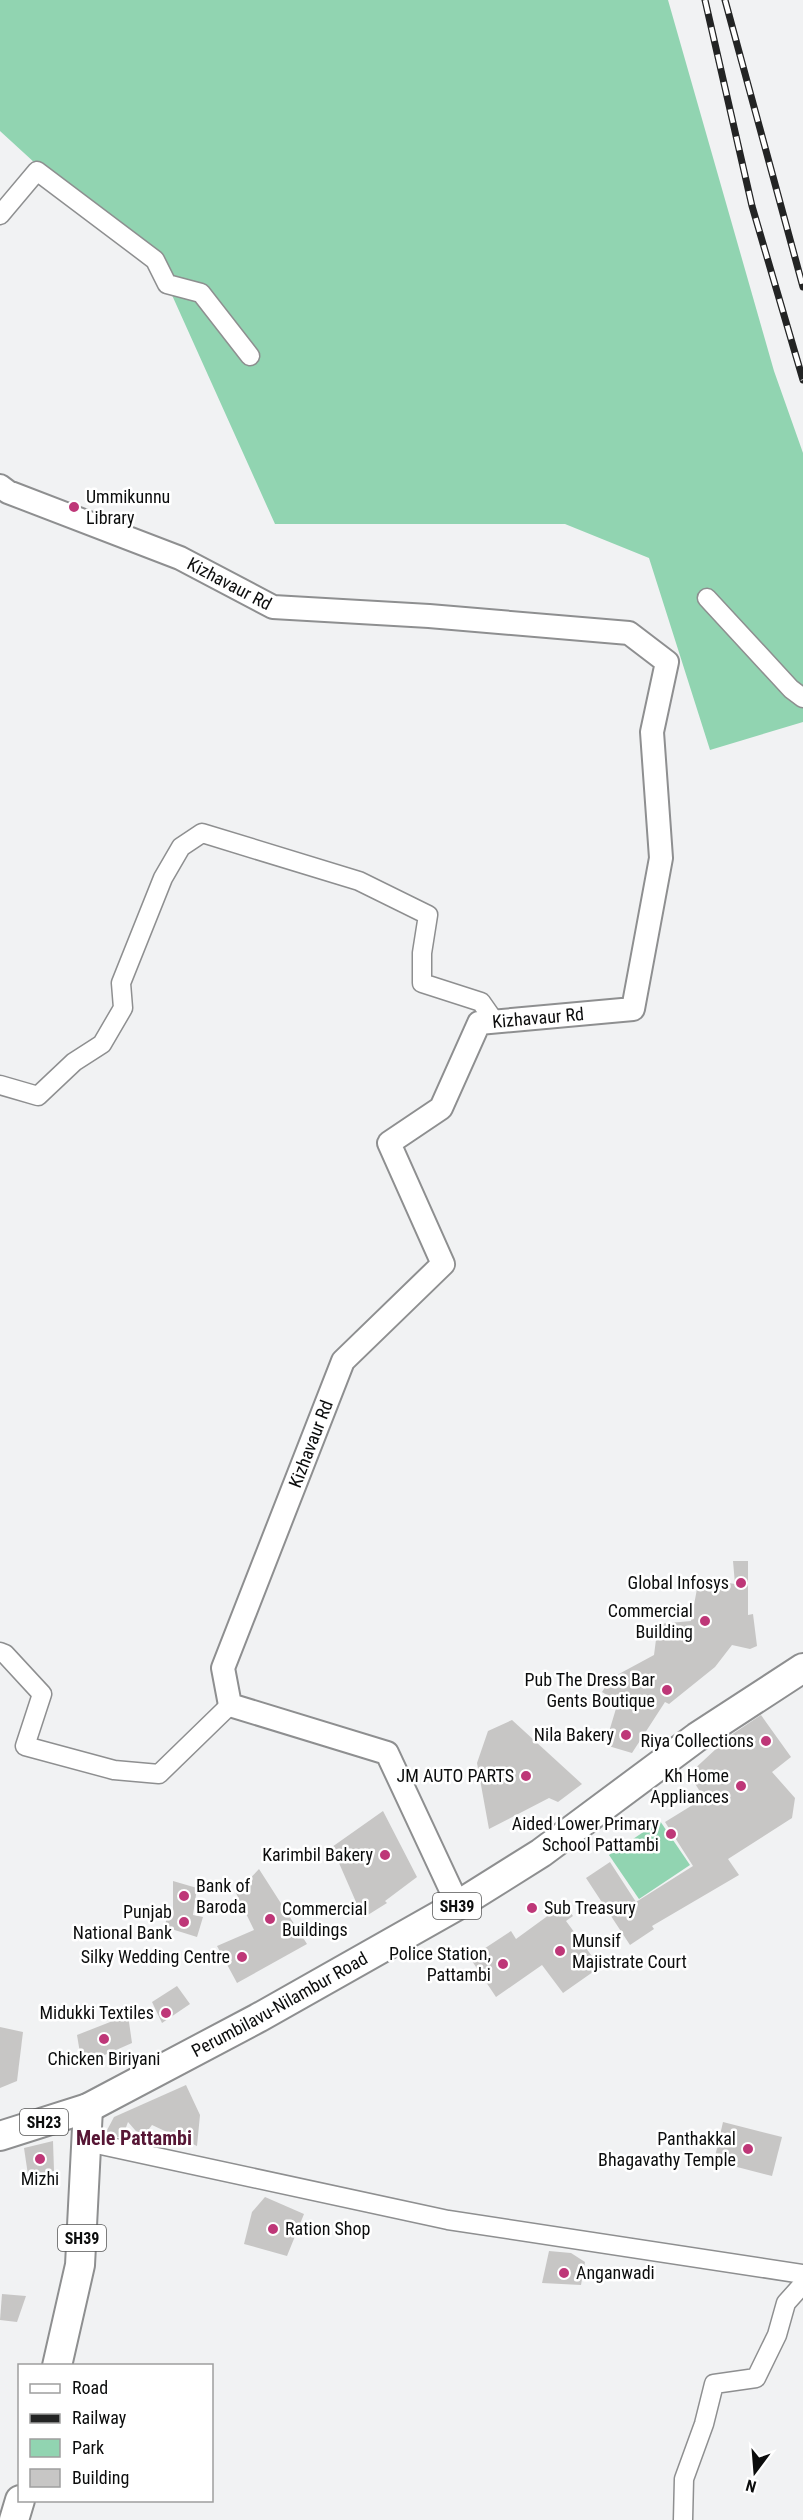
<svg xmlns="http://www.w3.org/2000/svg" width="803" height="2520" viewBox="0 0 803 2520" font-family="'Roboto Condensed',sans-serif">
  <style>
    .green { fill: #91d4b1 }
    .building { fill: #c7c6c5 }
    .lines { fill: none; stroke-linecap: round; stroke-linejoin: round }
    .minor-casing { stroke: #8e8f90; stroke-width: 21 }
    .tertiary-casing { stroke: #8e8f90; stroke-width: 26 }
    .primary-casing { stroke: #8e8f90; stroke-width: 32 }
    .minor { stroke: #fff; stroke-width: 18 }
    .tertiary { stroke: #fff; stroke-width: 22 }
    .primary { stroke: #fff; stroke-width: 28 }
    .rail-casing { stroke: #232424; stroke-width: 7 }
    .rail { stroke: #fff; stroke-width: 4.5; stroke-dasharray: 14; stroke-linecap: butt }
    .poi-dot { fill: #be3778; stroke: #fff; stroke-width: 2 }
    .labels { text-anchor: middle; stroke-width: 5; stroke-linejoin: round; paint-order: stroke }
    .shield { fill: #fff; stroke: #555656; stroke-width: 1.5 }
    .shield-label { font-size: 16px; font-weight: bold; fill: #0c0d0d }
    .poi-label { font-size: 18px; fill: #0c0d0d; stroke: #fff; text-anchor: end }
    .street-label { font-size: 18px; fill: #0c0d0d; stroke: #fff }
    .neighbourhood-label { font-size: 20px; font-weight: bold; fill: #571635; stroke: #fff }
  </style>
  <rect width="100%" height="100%" fill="#f1f2f3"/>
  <g class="green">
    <polygon points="0,0 668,0 774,371 803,453 803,722 710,750 649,558 565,524 275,524 167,284 0,131"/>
    <polygon points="660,1821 690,1865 639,1899 609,1855"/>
  </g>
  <g class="building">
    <polygon points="733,1561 748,1561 748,1615 753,1614 757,1646 750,1649 732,1645 715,1667 669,1704 665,1702 632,1753 605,1745 618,1702 602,1692 614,1673 617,1675 654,1655 658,1624 691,1621 699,1578 735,1584"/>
    <polygon points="761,1715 791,1757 772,1772 795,1798 792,1818 728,1859 739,1875 652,1926 654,1929 630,1945 586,1878 610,1862 636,1902 693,1866 665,1822 704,1798 689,1774 731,1735"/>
    <polygon points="512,1720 582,1784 558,1802 549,1798 489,1829 477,1763 488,1731"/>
    <polygon points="383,1811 417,1877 385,1901 387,1903 363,1918 332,1847"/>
    <polygon points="259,1869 307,1944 237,1983 217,1946 254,1930 236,1893"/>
    <polygon points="173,1881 197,1888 193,1915 203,1917 197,1937 165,1927 168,1909 173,1910"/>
    <polygon points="564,1904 573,1916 566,1921 600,1967 563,1993 542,1965 496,1997 470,1958 511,1931 516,1939"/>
    <polygon points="177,1986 190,2004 162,2023 152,2002"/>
    <polygon points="128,2015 132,2043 82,2065 77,2035"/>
    <polygon points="0,2027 23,2032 17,2081 0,2088"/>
    <polygon points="186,2085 200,2115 197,2146 152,2125 142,2138 128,2122 122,2138 105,2134 114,2117"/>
    <polygon points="723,2122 782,2137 772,2176 714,2161"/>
    <polygon points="53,2141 54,2171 28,2175 24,2148"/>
    <polygon points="265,2197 304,2214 287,2256 244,2244 252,2212"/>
    <polygon points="549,2251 571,2253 585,2262 581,2285 542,2283"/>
    <polygon points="2,2294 26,2296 17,2322 0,2320"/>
  </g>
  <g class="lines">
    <defs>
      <g id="minor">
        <polyline points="0,215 37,171 155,260 167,284 201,293 250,356"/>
        <polyline points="707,598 791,689 803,698"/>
        <polyline points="0,1085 38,1096 74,1062 102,1044 123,1008 121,983 163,878 181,847 202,833 359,881 428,915 422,953 422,983 481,1002 495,1022"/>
        <polyline points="0,1652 5,1654 42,1694 25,1746 114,1770 159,1774 230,1705"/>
        <polyline points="87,2142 448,2220 803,2274"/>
        <polyline points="683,2520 684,2479 704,2424 714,2384 756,2378 777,2335 786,2303 803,2284"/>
      </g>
      <g id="tertiary">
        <path id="s1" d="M0 486 8 492 180 558 273 607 429 616 629 633 667 662 652 732 661 858 633 1009 479 1023 441 1108 389 1143 443 1264 343 1361 223 1668 230 1705 387 1753 458 1905"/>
      </g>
      <g id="primary">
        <path id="s2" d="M0 2136 88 2108 258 2018 458 1905 541 1853 697 1737 803 1668"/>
        <polyline points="57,2366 80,2265 88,2108"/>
        <polyline points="14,2520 20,2500"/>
      </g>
    </defs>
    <use href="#minor" class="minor-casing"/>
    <use href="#tertiary" class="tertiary-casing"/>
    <use href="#primary" class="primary-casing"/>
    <use href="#minor" class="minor"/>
    <use href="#tertiary" class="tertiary"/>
    <use href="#primary" class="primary"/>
    <defs>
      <g id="rail">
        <polyline points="705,0 752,206 803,380"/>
        <polyline points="725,0 803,287"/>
      </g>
    </defs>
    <use href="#rail" class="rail-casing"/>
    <use href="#rail" class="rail"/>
  </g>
  <g class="poi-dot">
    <circle cx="74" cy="507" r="6"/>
    <circle cx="741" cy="1583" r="6"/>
    <circle cx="705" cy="1621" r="6"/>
    <circle cx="667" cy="1690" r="6"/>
    <circle cx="626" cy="1735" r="6"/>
    <circle cx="766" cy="1741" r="6"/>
    <circle cx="526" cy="1776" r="6"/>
    <circle cx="741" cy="1786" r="6"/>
    <circle cx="671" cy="1834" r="6"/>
    <circle cx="385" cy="1855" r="6"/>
    <circle cx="184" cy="1896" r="6"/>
    <circle cx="532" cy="1908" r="6"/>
    <circle cx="270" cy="1919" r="6"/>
    <circle cx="184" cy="1922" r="6"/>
    <circle cx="560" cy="1951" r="6"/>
    <circle cx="242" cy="1957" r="6"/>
    <circle cx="503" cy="1964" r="6"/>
    <circle cx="166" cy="2013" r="6"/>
    <circle cx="104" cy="2039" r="6"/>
    <circle cx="748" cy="2149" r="6"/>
    <circle cx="40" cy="2159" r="6"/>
    <circle cx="273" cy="2229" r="6"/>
    <circle cx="564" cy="2273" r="6"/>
  </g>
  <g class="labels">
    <g class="shield">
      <rect x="433" y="1893" width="48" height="26" rx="4.5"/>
      <rect x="20" y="2109" width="48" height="26" rx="4.5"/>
      <rect x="58" y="2225" width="48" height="26" rx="4.5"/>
    </g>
    <g class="shield-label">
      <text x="457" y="1912">SH39</text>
      <text x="44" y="2128">SH23</text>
      <text x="82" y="2244">SH39</text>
    </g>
    <g class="poi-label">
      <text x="86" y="503" text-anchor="start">Ummikunnu<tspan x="86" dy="21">Library</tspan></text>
      <text x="729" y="1589">Global Infosys</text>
      <text x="693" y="1617">Commercial<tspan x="693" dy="21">Building</tspan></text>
      <text x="655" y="1686">Pub The Dress Bar<tspan x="655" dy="21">Gents Boutique</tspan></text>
      <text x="614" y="1741">Nila Bakery</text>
      <text x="754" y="1747">Riya Collections</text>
      <text x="514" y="1782">JM AUTO PARTS</text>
      <text x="729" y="1782">Kh Home<tspan x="729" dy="21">Appliances</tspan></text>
      <text x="659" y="1830">Aided Lower Primary<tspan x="659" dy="21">School Pattambi</tspan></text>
      <text x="373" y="1861">Karimbil Bakery</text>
      <text x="196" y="1892" text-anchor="start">Bank of<tspan x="196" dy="21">Baroda</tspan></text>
      <text x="544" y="1914" text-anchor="start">Sub Treasury</text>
      <text x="282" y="1915" text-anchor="start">Commercial<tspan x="282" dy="21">Buildings</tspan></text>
      <text x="172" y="1918">Punjab<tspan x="172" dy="21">National Bank</tspan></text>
      <text x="572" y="1947" text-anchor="start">Munsif<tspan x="572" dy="21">Majistrate Court</tspan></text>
      <text x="491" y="1960">Police Station,<tspan x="491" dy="21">Pattambi</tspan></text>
      <text x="230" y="1963">Silky Wedding Centre</text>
      <text x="154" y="2019">Midukki Textiles</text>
      <text x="104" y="2065" text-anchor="middle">Chicken Biriyani</text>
      <text x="736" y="2145">Panthakkal<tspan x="736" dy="21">Bhagavathy Temple</tspan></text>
      <text x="40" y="2185" text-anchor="middle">Mizhi</text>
      <text x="285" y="2235" text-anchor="start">Ration Shop</text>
      <text x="576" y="2279" text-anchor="start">Anganwadi</text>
    </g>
    <g class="street-label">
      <text dy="6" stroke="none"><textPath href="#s1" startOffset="250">Kizhavaur Rd</textPath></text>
      <text transform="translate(538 1018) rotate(-5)" y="6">Kizhavaur Rd</text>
      <text transform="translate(311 1444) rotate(-69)" y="6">Kizhavaur Rd</text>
      <text dy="6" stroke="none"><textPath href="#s2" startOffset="310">Perumbilavu-Nilambur Road</textPath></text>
    </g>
    <g class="neighbourhood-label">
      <text x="134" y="2145">Mele Pattambi</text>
    </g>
  </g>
  <rect x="18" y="2364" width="195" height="138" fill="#ffffff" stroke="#9e9e9e" stroke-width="1.5"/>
  <rect x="30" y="2384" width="30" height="9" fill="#ffffff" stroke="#9e9e9e" stroke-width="1.5"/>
  <text x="72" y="2394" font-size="18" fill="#0c0d0d">Road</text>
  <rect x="30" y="2414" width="30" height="9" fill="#232424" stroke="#9e9e9e" stroke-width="1.5"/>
  <text x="72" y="2424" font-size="18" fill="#0c0d0d">Railway</text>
  <rect x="30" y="2439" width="30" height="18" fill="#91d4b1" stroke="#9e9e9e" stroke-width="1.5"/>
  <text x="72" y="2454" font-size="18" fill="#0c0d0d">Park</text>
  <rect x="30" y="2469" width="30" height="18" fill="#c7c6c5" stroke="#9e9e9e" stroke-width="1.5"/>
  <text x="72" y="2484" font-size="18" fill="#0c0d0d">Building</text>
  <g transform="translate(755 2472) rotate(196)" stroke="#ffffff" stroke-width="4.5" paint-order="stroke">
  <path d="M0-4.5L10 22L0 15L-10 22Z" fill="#0c0d0d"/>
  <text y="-9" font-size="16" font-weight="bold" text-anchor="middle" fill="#0c0d0d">N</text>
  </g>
</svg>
